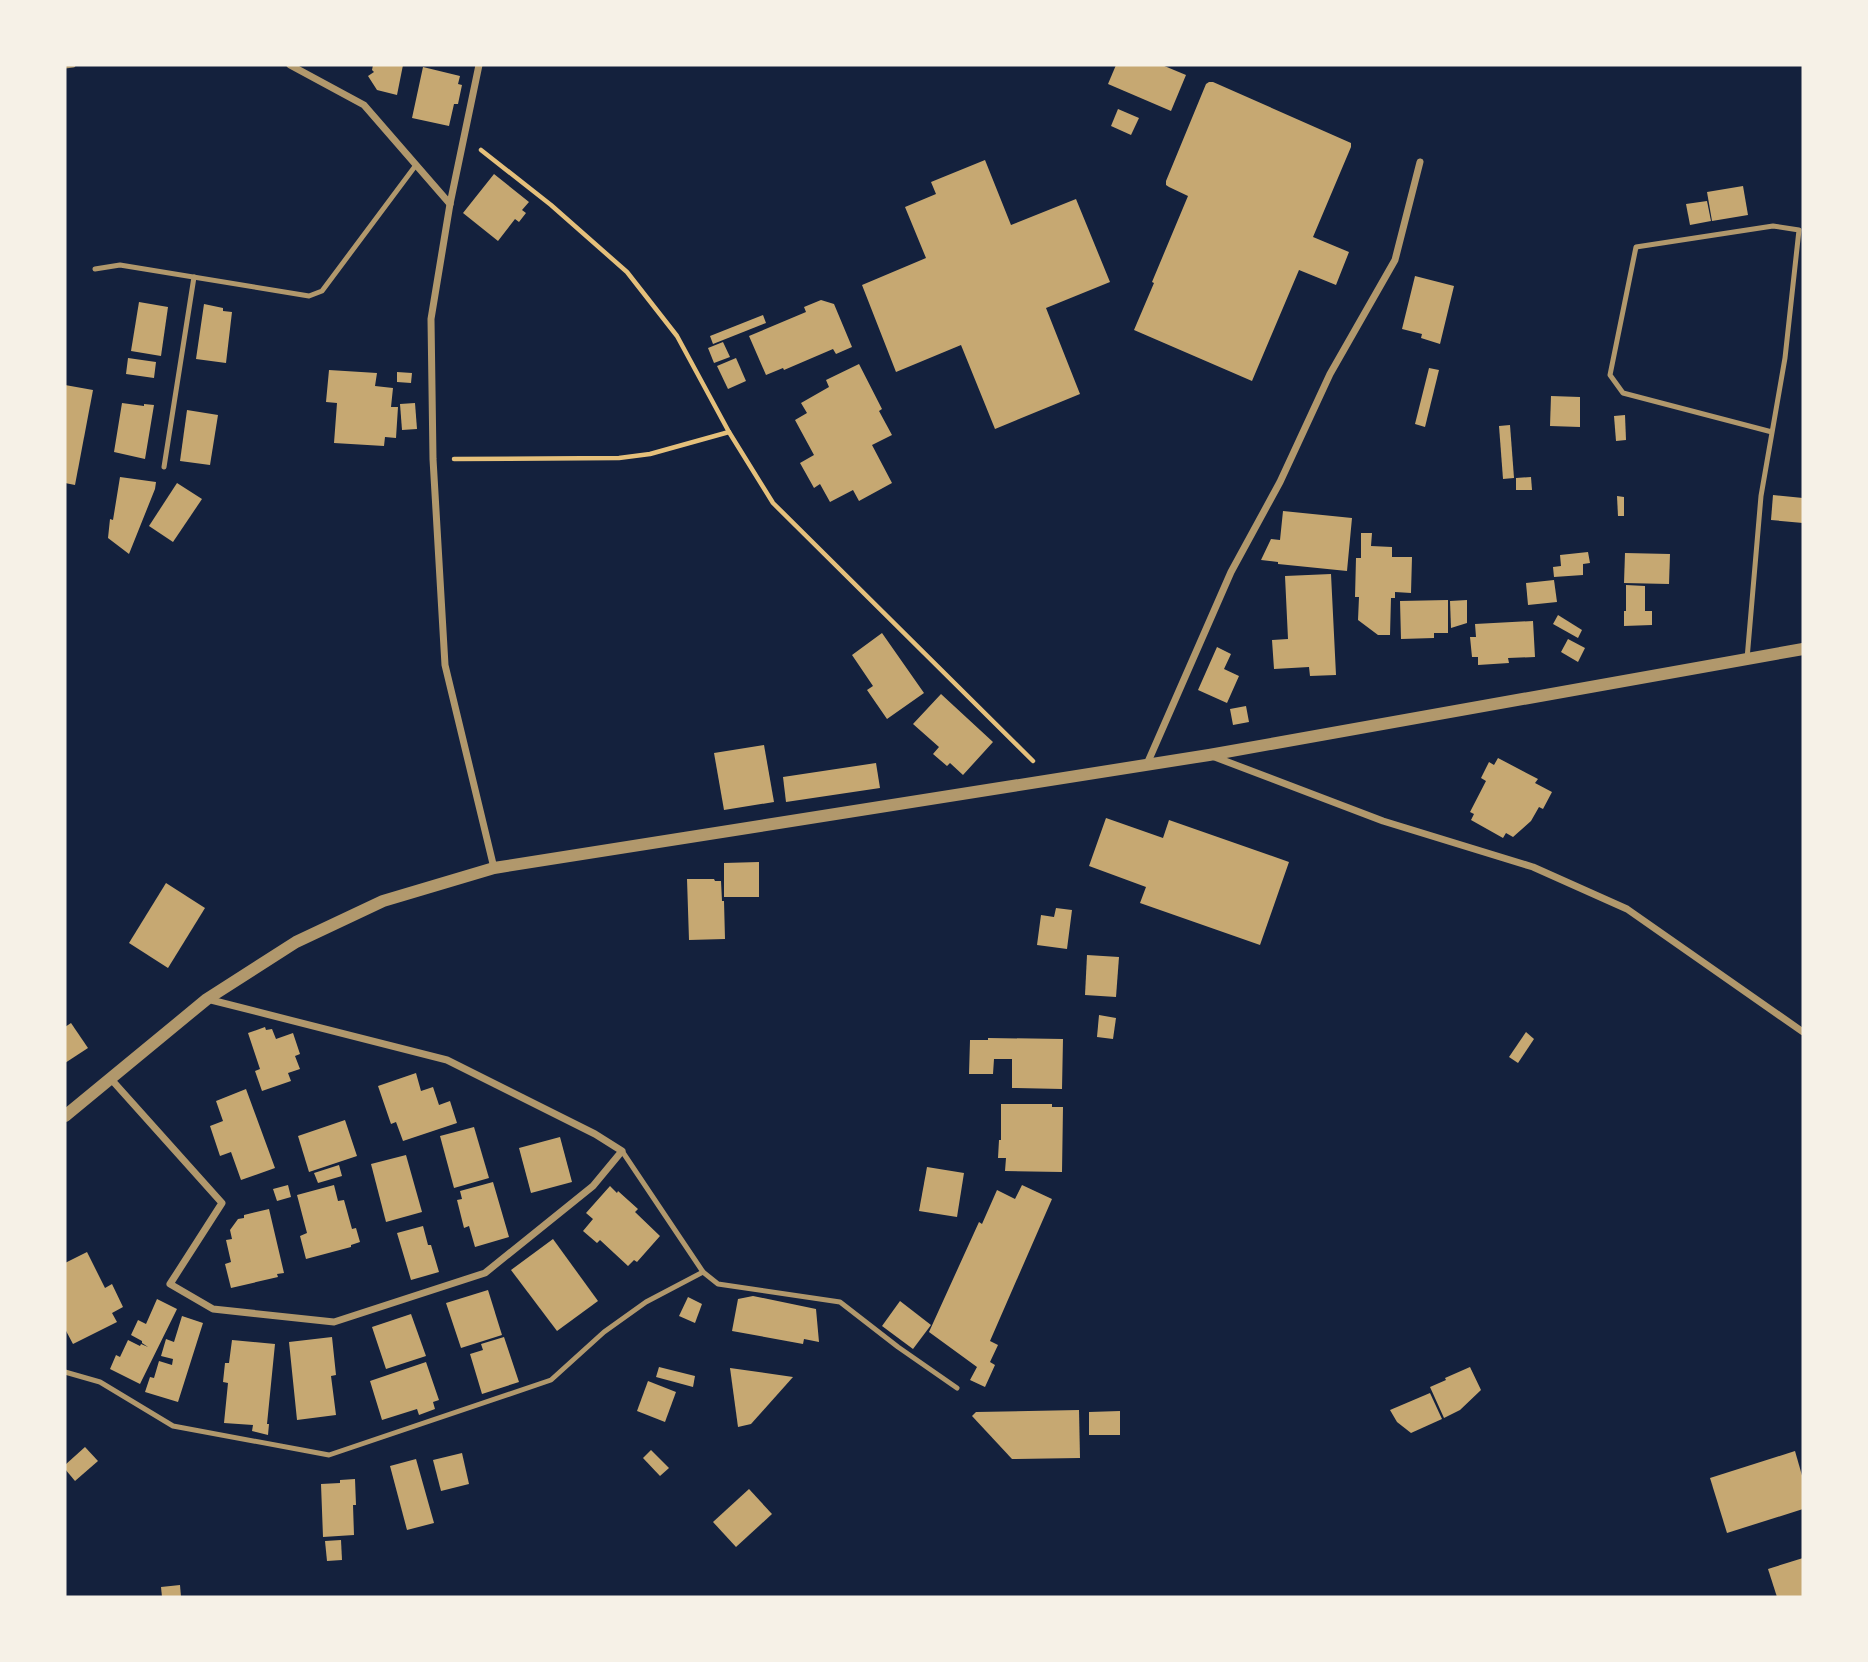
<svg xmlns="http://www.w3.org/2000/svg" width="1868" height="1662" viewBox="0 0 1868 1662" font-family="'IBM Plex Sans',sans-serif">
  <style>
    .building { fill: #c6a872 }
    .lines { fill: none; stroke-linecap: round; stroke-linejoin: round }
    .path { stroke: #e5c07b; stroke-width: 4.5 }
    .service { stroke: #b1986c; stroke-width: 5 }
    .minor { stroke: #b1986c; stroke-width: 7 }
    .tertiary { stroke: #b1986c; stroke-width: 12 }
  </style>
  <rect width="100%" height="100%" fill="#14213d"/>
  <g class="building">
    <polygon points="373,65 403,65 397,95 377,90 368,76 374,72 372,70"/>
    <polygon points="1116,65 1162,65 1186,75 1171,111 1108,84"/>
    <polygon points="423,67 460,76 458,84 462,85 458,104 454,104 449,126 412,118"/>
    <polygon points="1209,82 1213,82 1351,143 1351,147 1313,237 1349,252 1336,285 1299,270 1252,381 1134,330 1154,283 1152,282 1188,196 1169,187 1166,185 1166,181 1206,84"/>
    <polygon points="1118,109 1139,118 1131,135 1111,126"/>
    <polygon points="985,160 1011,225 1076,199 1110,282 1046,308 1080,394 995,429 961,345 896,372 862,285 926,258 905,207 936,194 931,182"/>
    <polygon points="494,174 529,202 522,210 526,213 519,222 515,219 498,241 463,213"/>
    <polygon points="1743,186 1748,215 1712,221 1707,192"/>
    <polygon points="1707,201 1711,221 1690,225 1686,204"/>
    <polygon points="1415,276 1454,286 1440,344 1421,338 1422,334 1402,329"/>
    <polygon points="821,300 834,304 852,347 836,354 833,349 784,370 783,368 766,375 749,336 806,312 804,307"/>
    <polygon points="139,302 168,307 161,356 131,351"/>
    <polygon points="204,304 223,308 223,311 232,312 226,363 196,359"/>
    <polygon points="763,315 766,323 713,344 710,336"/>
    <polygon points="723,342 730,357 714,363 708,348"/>
    <polygon points="128,358 156,362 154,378 126,374"/>
    <polygon points="736,358 746,381 728,389 717,366"/>
    <polygon points="859,364 882,409 879,411 892,435 872,445 892,483 859,501 853,490 830,502 820,484 814,488 800,463 814,455 795,420 807,413 801,403 829,387 826,380"/>
    <polygon points="1429,368 1439,370 1425,427 1415,424"/>
    <polygon points="329,370 377,373 375,386 393,388 391,407 398,407 396,438 385,437 384,446 334,443 337,403 326,402"/>
    <polygon points="397,372 412,373 411,383 397,382"/>
    <polygon points="65,385 93,390 75,485 65,483"/>
    <polygon points="1551,396 1580,397 1580,427 1550,426"/>
    <polygon points="122,403 144,406 144,404 154,405 145,459 114,452"/>
    <polygon points="415,403 417,429 402,430 400,404"/>
    <polygon points="187,410 218,415 210,465 180,461"/>
    <polygon points="1625,415 1626,440 1616,441 1614,416"/>
    <polygon points="1510,425 1514,478 1503,479 1499,426"/>
    <polygon points="120,477 156,482 155,489 129,554 108,538 110,519 113,520"/>
    <polygon points="1531,477 1532,490 1516,490 1516,478"/>
    <polygon points="177,483 202,499 173,542 149,526"/>
    <polygon points="1773,495 1803,498 1803,523 1771,520"/>
    <polygon points="1617,496 1624,497 1624,516 1618,516"/>
    <polygon points="1283,511 1352,518 1347,571 1278,564 1278,562 1261,560 1271,539 1280,540"/>
    <polygon points="1361,533 1372,533 1371,546 1392,547 1392,557 1412,557 1411,593 1395,592 1395,598 1391,598 1390,635 1378,635 1358,620 1359,597 1355,597 1356,558 1361,558"/>
    <polygon points="1588,552 1590,563 1583,564 1583,575 1554,577 1553,567 1561,566 1560,555"/>
    <polygon points="1625,553 1670,554 1669,584 1624,583"/>
    <polygon points="1331,574 1336,675 1310,676 1309,667 1274,669 1272,640 1288,639 1285,576"/>
    <polygon points="1554,580 1557,602 1528,605 1526,583"/>
    <polygon points="1626,585 1645,586 1645,611 1652,611 1652,625 1624,626 1624,611 1626,611"/>
    <polygon points="1448,600 1448,633 1434,633 1434,638 1401,639 1400,601"/>
    <polygon points="1467,600 1467,623 1451,628 1450,601"/>
    <polygon points="1558,615 1582,630 1578,638 1553,624"/>
    <polygon points="1533,621 1535,657 1508,658 1509,663 1478,665 1478,657 1472,657 1470,637 1476,637 1475,624"/>
    <polygon points="882,633 924,693 887,719 867,690 873,686 852,655"/>
    <polygon points="1568,639 1585,648 1578,662 1561,652"/>
    <polygon points="1217,647 1231,654 1224,669 1239,676 1227,703 1198,690"/>
    <polygon points="941,694 993,742 963,775 950,763 947,766 933,754 939,747 913,724"/>
    <polygon points="1246,706 1249,722 1233,725 1230,709"/>
    <polygon points="764,745 774,802 724,810 714,753"/>
    <polygon points="1498,758 1538,779 1535,783 1552,792 1543,809 1539,807 1531,821 1513,837 1506,833 1503,838 1471,820 1474,814 1470,812 1486,781 1481,778 1489,762 1494,765"/>
    <polygon points="876,763 880,788 786,802 783,777"/>
    <polygon points="1106,818 1163,838 1169,820 1289,862 1260,945 1140,903 1146,887 1089,866"/>
    <polygon points="759,862 759,897 724,897 724,863"/>
    <polygon points="687,879 714,879 715,881 721,881 722,901 724,901 725,939 689,940"/>
    <polygon points="166,883 205,908 168,968 129,943"/>
    <polygon points="1056,908 1072,910 1067,949 1037,945 1041,915 1054,917"/>
    <polygon points="1087,955 1119,957 1116,997 1085,995"/>
    <polygon points="1099,1015 1116,1018 1113,1039 1097,1037"/>
    <polygon points="71,1023 88,1048 65,1063 65,1027"/>
    <polygon points="265,1027 266,1030 272,1029 276,1039 293,1033 300,1054 295,1056 300,1069 288,1073 291,1081 262,1091 255,1071 260,1069 248,1033"/>
    <polygon points="1526,1032 1534,1039 1518,1063 1509,1057"/>
    <polygon points="988,1038 1063,1039 1062,1089 1012,1088 1012,1059 994,1059 993,1074 969,1074 970,1040 988,1040"/>
    <polygon points="416,1073 421,1091 433,1087 439,1105 450,1101 457,1123 403,1141 396,1122 391,1124 378,1086"/>
    <polygon points="246,1089 275,1168 241,1180 231,1152 220,1156 210,1126 223,1121 216,1101"/>
    <polygon points="1001,1104 1052,1104 1052,1107 1063,1107 1062,1172 1005,1171 1006,1158 998,1158 999,1140 1001,1140"/>
    <polygon points="345,1120 357,1156 309,1172 298,1136"/>
    <polygon points="474,1127 489,1178 454,1188 440,1136"/>
    <polygon points="560,1137 572,1182 531,1193 519,1148"/>
    <polygon points="406,1155 422,1212 386,1222 371,1164"/>
    <polygon points="339,1165 342,1176 318,1183 314,1173"/>
    <polygon points="927,1167 964,1173 957,1217 919,1211"/>
    <polygon points="493,1182 509,1237 475,1247 469,1226 464,1228 457,1200 462,1199 460,1191"/>
    <polygon points="288,1185 291,1197 277,1201 273,1189"/>
    <polygon points="334,1185 338,1201 344,1200 352,1229 356,1228 360,1242 351,1245 351,1247 306,1259 300,1236 307,1233 297,1195"/>
    <polygon points="1022,1185 1052,1199 990,1341 998,1345 990,1362 995,1365 985,1387 970,1380 977,1367 929,1332 979,1222 982,1224 997,1190 1015,1199"/>
    <polygon points="610,1186 617,1193 618,1191 638,1209 635,1212 660,1236 637,1262 634,1260 628,1266 600,1240 597,1243 583,1231 593,1219 586,1213"/>
    <polygon points="269,1209 284,1273 277,1274 278,1277 231,1288 225,1264 231,1262 226,1240 232,1239 230,1230 238,1219 244,1218 244,1215"/>
    <polygon points="423,1226 428,1245 431,1245 439,1272 411,1280 397,1233"/>
    <polygon points="553,1239 598,1301 557,1331 511,1270"/>
    <polygon points="87,1252 105,1288 112,1284 123,1307 112,1313 117,1322 73,1344 65,1329 65,1263"/>
    <polygon points="488,1290 502,1335 461,1348 446,1303"/>
    <polygon points="753,1296 816,1309 819,1342 804,1339 803,1344 732,1331 738,1299"/>
    <polygon points="688,1297 702,1304 695,1323 679,1316"/>
    <polygon points="157,1299 177,1309 140,1384 110,1369 116,1355 120,1357 128,1340 140,1346 141,1344 148,1347 142,1343 142,1341 131,1335 138,1320 146,1324"/>
    <polygon points="900,1301 931,1325 913,1349 882,1326"/>
    <polygon points="411,1314 426,1356 386,1369 372,1327"/>
    <polygon points="182,1316 203,1323 178,1402 145,1392 150,1377 154,1378 159,1361 172,1365 173,1359 161,1356 166,1339 174,1342"/>
    <polygon points="332,1337 336,1375 331,1376 336,1415 297,1420 289,1342"/>
    <polygon points="504,1337 519,1382 482,1394 470,1354 483,1350 481,1344"/>
    <polygon points="232,1340 275,1344 267,1424 269,1424 268,1435 252,1431 253,1425 224,1423 228,1383 223,1382 225,1363 229,1363"/>
    <polygon points="426,1362 439,1400 433,1402 435,1409 419,1415 417,1409 382,1420 370,1381"/>
    <polygon points="659,1367 695,1376 693,1387 656,1377"/>
    <polygon points="1470,1367 1481,1390 1460,1410 1444,1418 1430,1387 1446,1380 1445,1378"/>
    <polygon points="730,1368 793,1377 751,1424 738,1427"/>
    <polygon points="648,1381 676,1392 665,1422 637,1411"/>
    <polygon points="1430,1393 1442,1419 1411,1433 1397,1422 1390,1410"/>
    <polygon points="1079,1410 1080,1458 1012,1459 972,1416 976,1412"/>
    <polygon points="1120,1411 1120,1435 1089,1435 1089,1412"/>
    <polygon points="85,1447 98,1461 75,1481 65,1469 65,1465"/>
    <polygon points="651,1450 669,1468 660,1476 643,1458"/>
    <polygon points="1795,1451 1803,1479 1803,1509 1727,1533 1710,1478"/>
    <polygon points="462,1453 469,1484 441,1491 433,1460"/>
    <polygon points="416,1459 434,1523 407,1530 390,1466"/>
    <polygon points="355,1479 356,1505 353,1505 354,1535 323,1537 321,1484 340,1483 340,1480"/>
    <polygon points="749,1489 772,1514 736,1547 713,1522"/>
    <polygon points="341,1540 342,1560 327,1561 325,1541"/>
    <polygon points="1803,1558 1803,1597 1777,1597 1768,1569"/>
    <polygon points="180,1585 181,1597 162,1597 161,1587"/>
  </g>
  <g class="lines">
    <g class="path">
      <polyline points="481,150 551,205 627,272 677,336 729,432 773,503 1033,761"/>
      <polyline points="454,459 619,458 650,454 729,432"/>
    </g>
    <g class="service">
      <polyline points="65,66 73,65"/>
      <polyline points="95,269 120,265 309,296 322,291 416,165"/>
      <polyline points="164,467 194,277"/>
      <polyline points="1747,659 1761,496 1785,358 1799,230 1773,226 1636,247 1610,375 1623,393 1772,432"/>
      <polyline points="622,1151 703,1272 718,1284 840,1302 898,1347 957,1388"/>
      <polyline points="65,1372 100,1382 173,1426 329,1455 551,1380 604,1332 646,1302 703,1272"/>
    </g>
    <g class="minor">
      <polyline points="290,65 364,105 450,204"/>
      <polyline points="479,65 450,204 431,319 433,459 445,665 494,868"/>
      <polyline points="1212,756 1383,821 1533,867 1627,909 1803,1032"/>
      <polyline points="1147,764 1231,572 1280,482 1330,374 1395,260 1420,162"/>
      <polyline points="110,1078 222,1203 170,1284 213,1309 334,1322 485,1273 593,1186 622,1151 595,1134 447,1060 207,999"/>
    </g>
    <polyline class="tertiary" points="65,1116 207,999 296,942 383,901 494,868 1209,755 1803,649"/>
  </g>
  <rect width="1868" height="1662" fill="none" stroke="#f6f1e7" stroke-width="133"/>
</svg>
